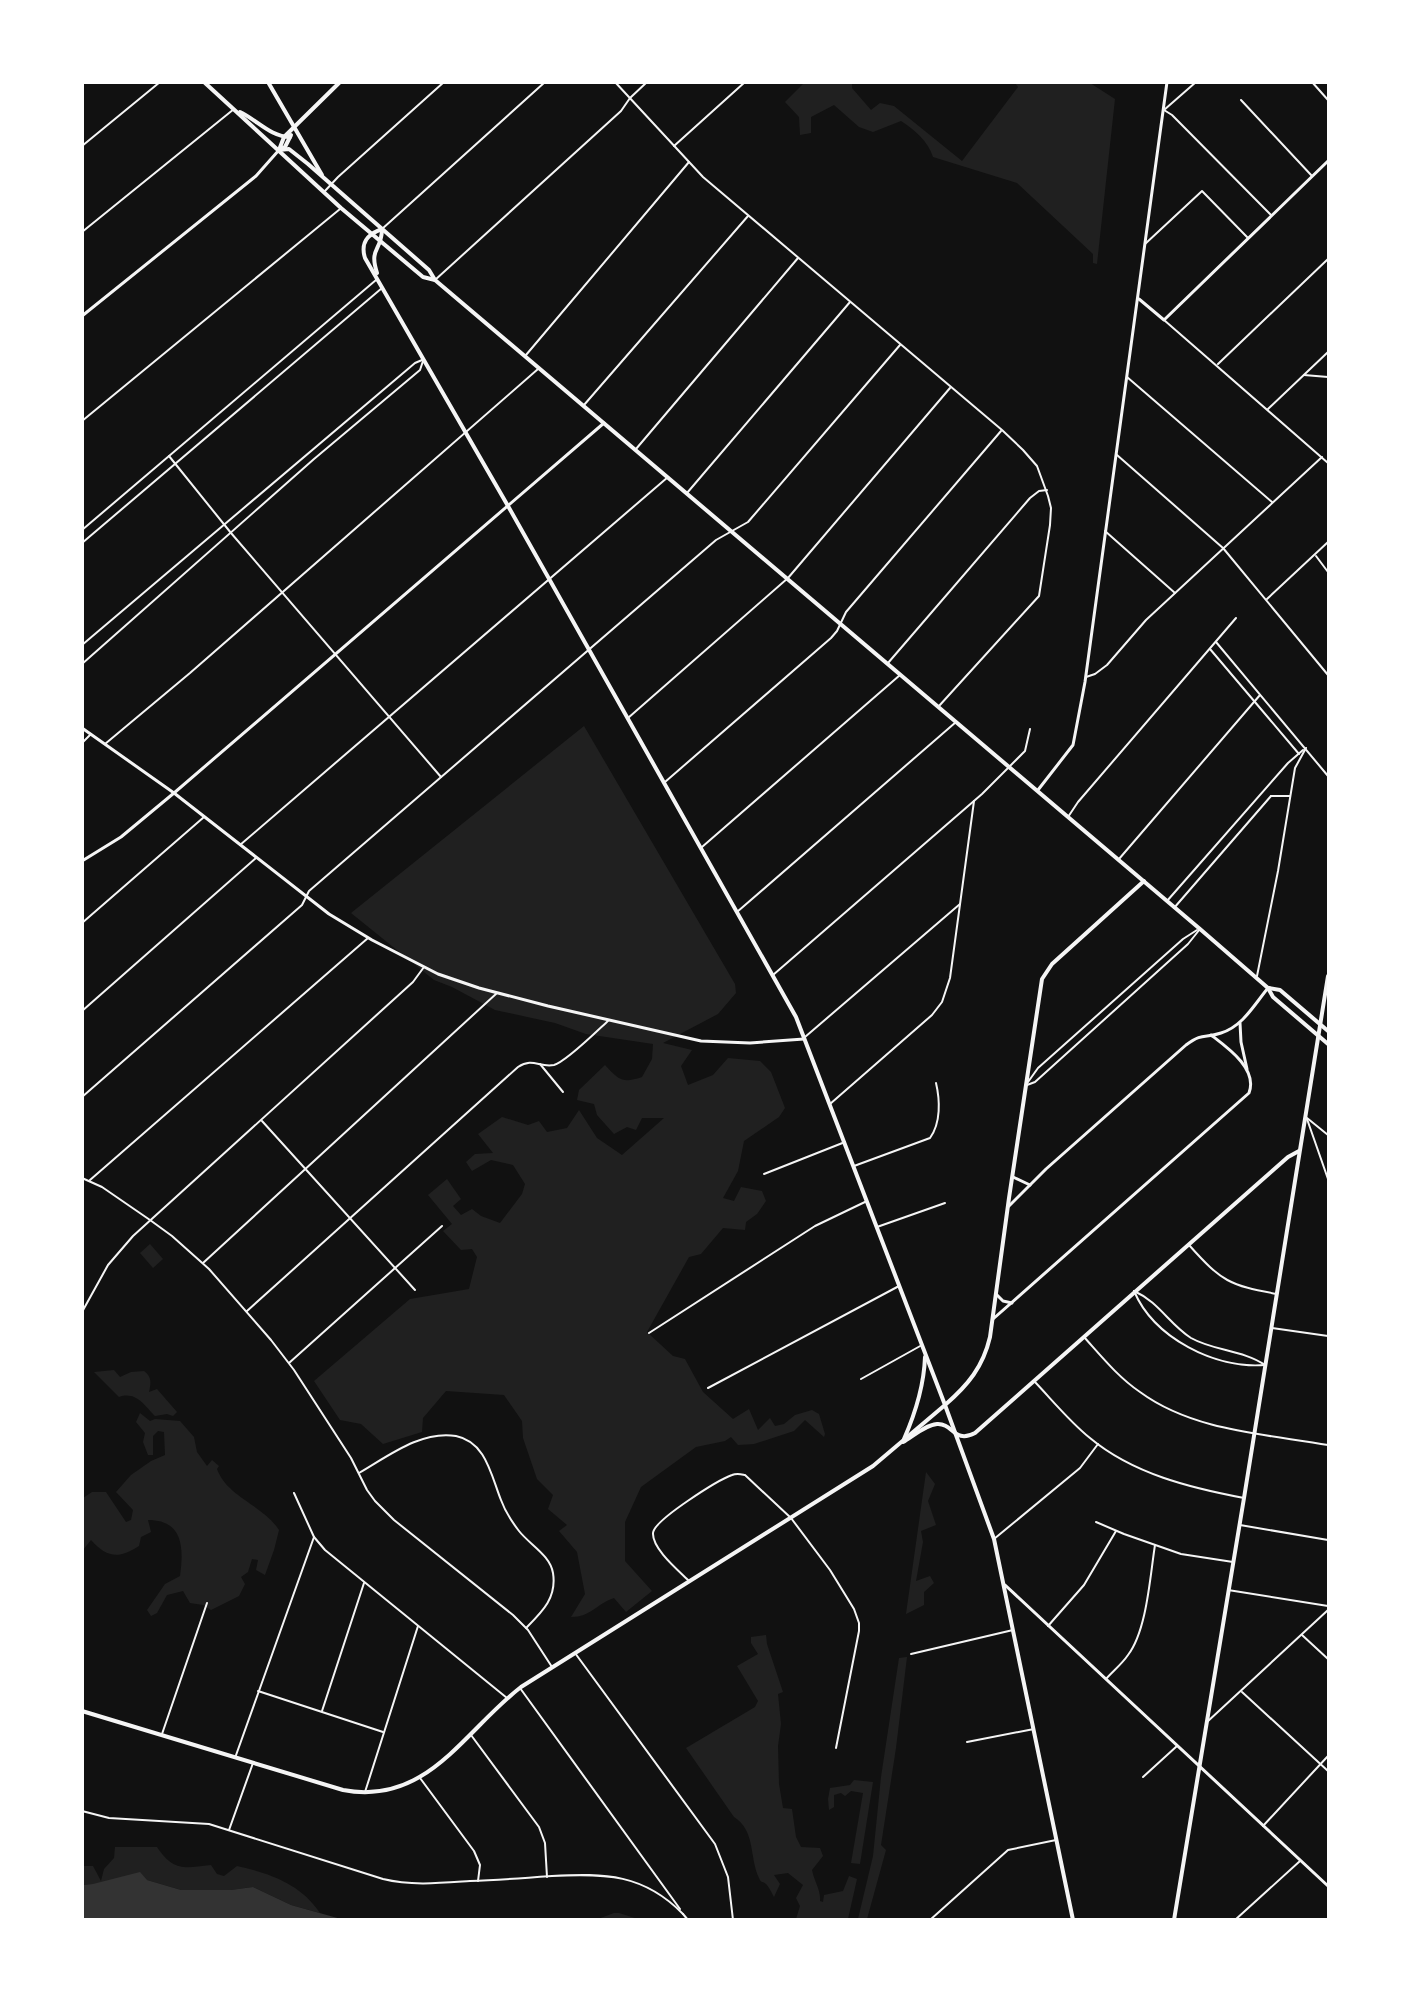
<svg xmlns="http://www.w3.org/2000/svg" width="1411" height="2002" viewBox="0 0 1411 2002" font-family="'DM Sans',sans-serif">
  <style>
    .green { fill: #202020 }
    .water { fill: #333 }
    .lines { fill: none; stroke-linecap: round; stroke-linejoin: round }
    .minor { stroke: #f5f5f5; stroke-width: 2 }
    .tertiary { stroke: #f5f5f5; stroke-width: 3 }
    .secondary { stroke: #f5f5f5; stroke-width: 4 }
    .primary { stroke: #f5f5f5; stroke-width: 4 }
  </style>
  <rect width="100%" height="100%" fill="#111"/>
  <g class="green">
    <path d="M805 82 852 83V88L871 110 880 103 894 106 962 161 1018 87 1015 83H1090L1115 99 1097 264 1093 263V254L1017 183 933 157C928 141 915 130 901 121L873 132 859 127 834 105 811 117V133L800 135 799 117 785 102Z"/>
    <path d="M584 726 735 984 736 993 718 1014 663 1043 692 1050 681 1066 688 1085 713 1075 728 1058 760 1061 771 1072 785 1108 779 1117 744 1141 738 1171 723 1198 734 1201 741 1187 762 1191 766 1201 757 1214 746 1222 745 1230 723 1228 701 1254 689 1257 647 1332 673 1356 685 1359 703 1392 733 1419 749 1409 758 1430 770 1418 775 1426 784 1424 795 1415 812 1410 819 1414 825 1434 824 1437 805 1420 794 1431 754 1444 738 1445 731 1437 725 1441 696 1447 641 1487 625 1522V1561L652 1591 626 1612 614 1598C596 1604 591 1617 571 1617L585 1594 577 1552 559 1531 567 1525 548 1509 553 1495 537 1479 523 1438 522 1421 504 1395 446 1391 423 1418 422 1432 383 1444 361 1424 340 1420 314 1381 410 1299 469 1289 477 1257 472 1249 461 1250 443 1231 452 1224 428 1195 447 1179 461 1199 453 1206 461 1215 472 1209 481 1216 500 1223 522 1194 525 1184 513 1165 491 1160 472 1171 466 1162 475 1154 493 1153 478 1134 502 1117 528 1125 539 1121 547 1132 567 1128 579 1110 597 1138 622 1155 664 1118H642L636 1130 627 1127 614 1134 597 1115 594 1104 577 1100 579 1090 605 1065C618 1079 622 1084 642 1077L652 1059 653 1044 586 1034 555 1023 495 1010 452 987 434 980 351 913Z"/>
    <polygon points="150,1244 163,1259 153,1268 140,1253"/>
    <path d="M114 1370 120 1377 131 1372 144 1371C152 1377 151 1383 149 1392L157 1389 177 1412 173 1416 167 1414 155 1416C144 1405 136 1391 119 1397L94 1372Z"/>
    <path d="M140 1413 150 1421 155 1419 180 1421 194 1437 197 1452 207 1466 212 1460 219 1466 217 1469C227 1497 263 1505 279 1530L274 1550 265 1575 256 1570 258 1560 252 1559 248 1572 241 1577 245 1584 239 1596 211 1610 203 1605 190 1603 183 1591 167 1595 157 1613 151 1616 147 1610 165 1584 180 1576C184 1547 183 1520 148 1520L151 1532 141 1537 139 1546C119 1559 107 1558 91 1540L83 1550V1498L92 1492H106L126 1522 131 1520 133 1510 116 1492 131 1475 151 1461 165 1455 164 1432 158 1431 153 1436V1455H148L143 1442 145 1433 136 1422Z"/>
    <polygon points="926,1472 935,1484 928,1501 936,1525 921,1531 923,1542 916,1581 930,1576 934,1583 924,1592 924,1605 906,1614"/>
    <path d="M766 1635 767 1644 783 1692 778 1694 781 1724 778 1746 779 1784 783 1808 792 1809 796 1837 801 1847 820 1848 823 1856 812 1870C814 1881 821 1890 820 1901L823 1902 824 1895 843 1891 849 1876 857 1879 848 1919H796L800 1906 796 1898 803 1885 788 1873 774 1875 780 1884 774 1897C772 1893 769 1887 766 1884 762 1881 761 1883 759 1878 749 1857 756 1831 734 1817L686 1748 755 1707 758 1701 737 1666 758 1654 751 1643V1637Z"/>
    <polygon points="907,1657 896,1748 881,1845 886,1850 867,1919 858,1919 873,1856 881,1777 899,1658"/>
    <polygon points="854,1780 873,1782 860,1864 851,1863 863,1793 851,1791 845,1796 841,1793 834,1795 834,1807 829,1810 828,1799 830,1788 850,1785"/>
    <path d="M115 1847H157C174 1872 184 1868 211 1865L217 1874 224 1876 237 1866C269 1873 301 1884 320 1913L291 1905 253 1887 231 1890H181L147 1880 83 1885V1866H93L101 1881 104 1869 114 1858Z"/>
    <polygon points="614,1913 619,1913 638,1919 598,1919"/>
  </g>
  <polygon class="water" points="140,1872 147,1880 181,1890 231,1890 253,1887 291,1905 341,1919 83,1919 83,1885 93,1884"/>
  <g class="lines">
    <g class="minor">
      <polyline points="615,82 703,177 1002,430 1023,450 1037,466 1048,496 1051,508 1050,525 1039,596 939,706"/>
      <polyline points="1196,82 1164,110 1172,115 1271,215"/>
      <polyline points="1312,82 1328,100"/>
      <polyline points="1241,100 1312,176"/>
      <polyline points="82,146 160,82"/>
      <polyline points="674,146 745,82"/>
      <polyline points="324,192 338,177 444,82"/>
      <polyline points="382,229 545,82"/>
      <polyline points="82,232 234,109"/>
      <polyline points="1145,244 1202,191 1248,238"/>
      <polyline points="435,280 621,111 630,98 647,82"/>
      <polyline points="1164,320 1328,463"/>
      <polyline points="526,355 689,162"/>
      <polyline points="1218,364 1328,259"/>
      <polyline points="1304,375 1328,377"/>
      <polyline points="1127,377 1272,502"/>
      <polyline points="584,405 748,216"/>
      <polyline points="1268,409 1328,352"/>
      <polyline points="82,421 340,209"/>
      <polyline points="636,449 798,258"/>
      <polyline points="1117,455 1223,548 1328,675"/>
      <polyline points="169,456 231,533 441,777"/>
      <polyline points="687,493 850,302"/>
      <polyline points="82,530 376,280"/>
      <polyline points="1105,531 1175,593"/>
      <polyline points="82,543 382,288"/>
      <polyline points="1316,556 1328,572"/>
      <polyline points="1267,599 1328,542"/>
      <polyline points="1216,642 1328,776"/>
      <polyline points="82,645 415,363 422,360"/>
      <polyline points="1210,649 1299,754"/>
      <polyline points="888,663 1030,498 1039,491 1047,490"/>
      <polyline points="82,664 314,459 420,370 423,361"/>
      <polyline points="1086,677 1095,674 1107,665 1146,620 1322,457"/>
      <polyline points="628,718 788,578 950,388"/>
      <polyline points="82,743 91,734"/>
      <polyline points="105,744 190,673 538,369"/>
      <polyline points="665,782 831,638 837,631 846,612 1001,431"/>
      <polyline points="1271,796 1290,796"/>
      <polyline points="1068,817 1078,802 1236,618"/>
      <polyline points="240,845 668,477"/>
      <polyline points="702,847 900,675"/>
      <polyline points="1119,859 1260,695"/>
      <polyline points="1167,901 1288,763 1303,750"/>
      <polyline points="1174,908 1271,796"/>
      <polyline points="737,912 956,722"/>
      <polyline points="82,923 204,817"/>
      <polyline points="773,975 982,794 1025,751 1030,729"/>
      <polyline points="1257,976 1278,871 1295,768 1306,748"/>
      <polyline points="82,1011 256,858"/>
      <polyline points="805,1037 960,904"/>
      <polyline points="540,1064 563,1092"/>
      <polyline points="1028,1082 1038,1068 1183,939 1197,930"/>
      <polyline points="1027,1085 1035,1082 1188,944 1200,929"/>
      <polyline points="82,1097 302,905 309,891 716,540 748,522 900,345"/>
      <polyline points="830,1104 932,1015 942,1002 950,978 974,801"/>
      <polyline points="1307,1118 1328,1135"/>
      <polyline points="1307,1119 1328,1179"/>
      <polyline points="262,1121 415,1290"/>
      <path d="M854 1166 930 1138C941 1123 940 1100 936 1083"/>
      <polyline points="764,1174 845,1142"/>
      <polyline points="82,1178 102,1187 150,1220 172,1236 209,1269 271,1340 294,1370 351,1458 367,1490 375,1501 394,1520 513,1615 528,1630 552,1667"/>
      <polyline points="90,1180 368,938"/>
      <polyline points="877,1227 945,1203"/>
      <path d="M1189 1245C1222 1282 1229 1285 1277 1294"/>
      <polyline points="203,1263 497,993"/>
      <path d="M1134 1291C1154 1338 1215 1369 1265 1365"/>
      <path d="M1134 1291C1159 1302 1169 1324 1191 1338 1214 1351 1243 1350 1265 1365"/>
      <path d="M247 1311 518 1067C533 1057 539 1068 554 1065 566 1062 598 1030 609 1020"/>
      <polyline points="82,1312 108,1265 133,1236 413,982 424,967"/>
      <polyline points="1272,1328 1328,1336"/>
      <polyline points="649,1333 815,1226 867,1201"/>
      <path d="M1084 1337C1102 1357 1118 1377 1140 1392 1193 1431 1265 1434 1328 1445"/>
      <polyline points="289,1363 442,1226"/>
      <polyline points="861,1379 922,1345"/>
      <path d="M1035 1382C1053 1401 1070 1422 1090 1438 1133 1474 1191 1488 1244 1498"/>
      <polyline points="708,1388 899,1286"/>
      <path d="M359 1473C387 1457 421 1430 456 1436 486 1442 491 1475 501 1500 505 1511 512 1522 519 1531 530 1545 550 1555 553 1573 557 1598 542 1612 526 1628"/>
      <polyline points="294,1493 314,1537 325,1550 507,1698"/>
      <polyline points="1096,1522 1124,1534 1181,1554 1233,1562"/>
      <polyline points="1240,1525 1328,1540"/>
      <polyline points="994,1539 1080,1468 1098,1444"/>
      <path d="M689 1581C679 1571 652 1549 653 1533 654 1520 718 1480 732 1475 737 1473 740 1474 745 1475L791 1518 830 1570 854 1609 859 1623V1631L836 1748"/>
      <polyline points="1228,1590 1328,1606"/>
      <polyline points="1048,1626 1084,1585 1116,1531"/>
      <polyline points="1302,1635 1328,1659"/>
      <polyline points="575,1653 715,1844 728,1877 733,1920"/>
      <polyline points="911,1654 1013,1630"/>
      <path d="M1106 1679C1113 1671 1122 1664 1128 1655 1147 1630 1150 1576 1155 1545"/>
      <polyline points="520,1688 680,1909"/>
      <polyline points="258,1691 383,1732"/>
      <polyline points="1242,1692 1328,1771"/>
      <polyline points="322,1711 364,1583"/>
      <polyline points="1207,1722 1328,1610"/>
      <polyline points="162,1734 207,1603"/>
      <polyline points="471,1735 539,1827 545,1843 547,1877"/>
      <polyline points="967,1742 1034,1729"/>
      <polyline points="235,1758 314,1537"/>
      <polyline points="1143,1777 1177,1746"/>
      <polyline points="420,1778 474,1851 480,1865 478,1881"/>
      <polyline points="365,1792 418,1626"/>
      <path d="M82 1811 109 1818 209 1824 383 1879C412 1886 441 1883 470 1881 497 1880 525 1878 552 1876 605 1873 644 1874 683 1914"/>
      <polyline points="1263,1826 1328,1756"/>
      <polyline points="229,1830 253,1763"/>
      <polyline points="683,1914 688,1920"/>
      <polyline points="930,1920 1008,1850 1056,1840"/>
      <polyline points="1235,1920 1300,1861"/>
    </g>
    <g class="tertiary">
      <polyline points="1139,299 1164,320 1328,161"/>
      <polyline points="82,316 256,176 279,150"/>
      <polyline points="82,728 174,793 329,914 372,940 438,974 479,988 548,1006 701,1041 750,1043 804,1039"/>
      <polyline points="1038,790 1073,745 1085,682 1167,82"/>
      <polyline points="82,861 121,837 174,793 604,423"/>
      <polyline points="1240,1023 1241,1042 1247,1069"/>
      <polyline points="1013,1177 1030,1185"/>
      <path d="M1009 1206 1046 1169 1186 1045C1204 1032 1204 1039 1221 1033 1243 1026 1254 1005 1268 988"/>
      <polyline points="996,1294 1003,1301 1012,1303"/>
      <path d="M993 1319 1249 1093C1258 1069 1228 1048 1211 1035"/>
      <polyline points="1005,1585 1328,1886"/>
    </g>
    <g class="secondary">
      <polyline points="280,149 285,147 291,135"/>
      <polyline points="279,150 284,137 340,82"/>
      <path d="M903 1442C912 1437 925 1425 937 1424 953 1423 954 1444 975 1433L1288 1157 1299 1151"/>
      <path d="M1073 1920 994 1539 945 1405C968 1385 983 1367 990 1337L1009 1198 1042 979 1052 964 1144 881"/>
      <polyline points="1174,1920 1244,1498 1328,976"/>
    </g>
    <g class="primary">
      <polyline points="204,82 341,208 423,277 435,280"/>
      <polyline points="268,82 322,175"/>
      <path d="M240 112C257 120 271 137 290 137"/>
      <polyline points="279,150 289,149 308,164 429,270 435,280 1200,929 1268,988 1273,997 1328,1044"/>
      <path d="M377 273C369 248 381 252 382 230"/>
      <polyline points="1269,988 1280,990 1328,1031"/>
      <path d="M904 1439C915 1414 924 1385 925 1357"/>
      <path d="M82 1711 343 1790C427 1806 464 1731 521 1687L873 1466 945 1405 796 1017 508 506 365 258C360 242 368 234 382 229"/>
    </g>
  </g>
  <rect width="1411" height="2002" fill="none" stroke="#ffffff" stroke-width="168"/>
</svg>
